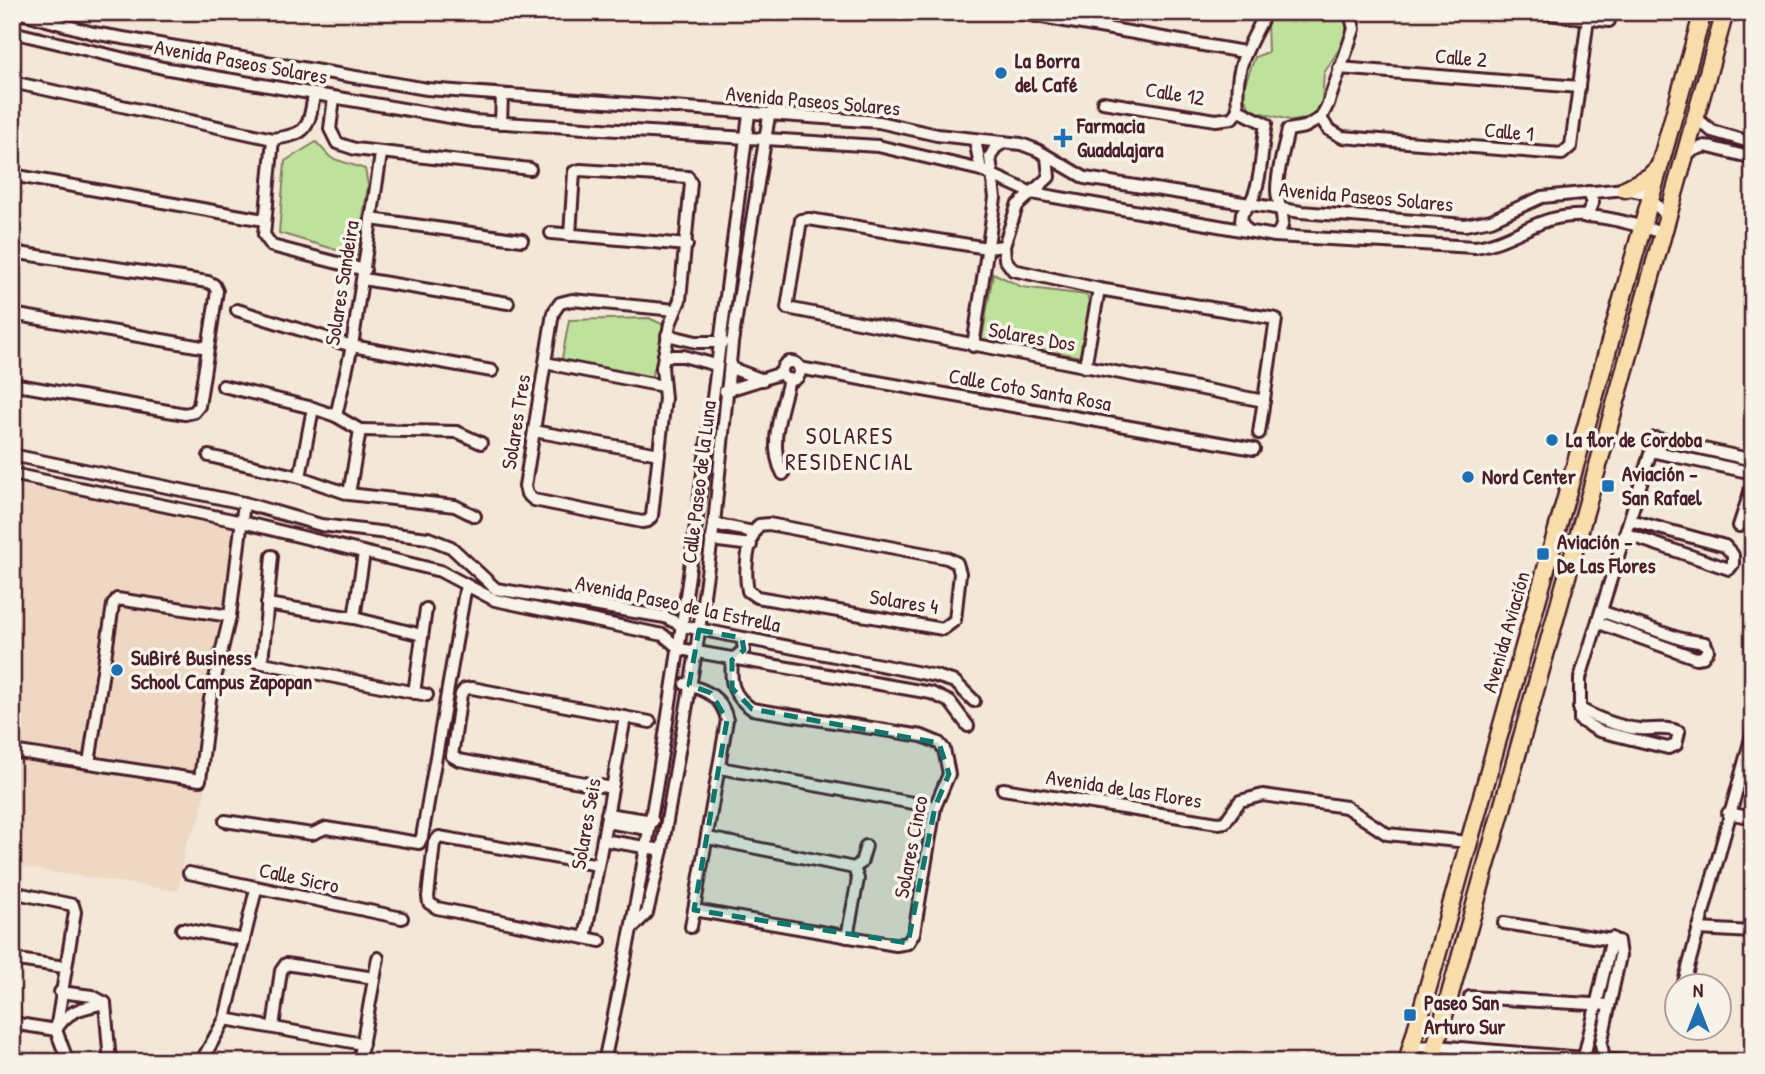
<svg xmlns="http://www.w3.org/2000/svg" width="1765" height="1074" viewBox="0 0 1765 1074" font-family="'Patrick Hand',sans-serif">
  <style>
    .built { fill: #eed8c3 }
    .green { fill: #bee19b; stroke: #848063; stroke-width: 2 }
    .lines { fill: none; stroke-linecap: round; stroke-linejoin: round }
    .street-casing { stroke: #4a1f2b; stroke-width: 16 }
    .primary-casing { stroke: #4a1f2b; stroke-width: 21 }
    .street { stroke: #f7f3e8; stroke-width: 10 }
    .primary { stroke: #f8deab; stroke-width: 16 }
    .marked { fill: #0f766e; fill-opacity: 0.2; stroke: #0f766e; stroke-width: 5; stroke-dasharray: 14 9; stroke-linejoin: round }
    .poi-dot { fill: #1f6fb2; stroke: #f7f3e8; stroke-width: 2.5 }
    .labels { text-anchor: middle; stroke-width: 7; stroke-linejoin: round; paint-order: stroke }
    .street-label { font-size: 21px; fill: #4a1f2b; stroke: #f7f3e8 }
    .poi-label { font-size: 21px; font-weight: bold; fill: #4a1f2b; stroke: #f7f3e8; text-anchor: start }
    .neighbourhood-label { font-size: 23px; letter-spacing: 2px; fill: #4a1f2b; stroke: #f7f3e8 }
  </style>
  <rect width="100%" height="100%" fill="#f3e7d7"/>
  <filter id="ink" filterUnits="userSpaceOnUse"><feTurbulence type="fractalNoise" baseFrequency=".0143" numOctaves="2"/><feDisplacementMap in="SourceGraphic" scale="14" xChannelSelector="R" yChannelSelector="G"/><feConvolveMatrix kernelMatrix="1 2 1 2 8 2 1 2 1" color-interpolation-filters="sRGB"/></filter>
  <g filter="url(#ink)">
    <polygon class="built" points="12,479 241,524 201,817 185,845 178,891 12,866"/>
    <g class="green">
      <polygon points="1273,12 1345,12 1347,37 1324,73 1321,116 1293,121 1250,110 1242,92 1255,57 1268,52 1267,23"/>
      <polygon points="316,142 331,158 365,169 368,185 357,256 279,233 285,161"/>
      <polygon points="993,273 1022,287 1087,295 1092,314 1081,357 982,339"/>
      <polygon points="649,318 664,325 662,346 651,378 561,364 569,320"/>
    </g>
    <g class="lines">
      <defs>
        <g id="street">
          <polyline points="18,12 93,33 427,89 879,122 937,135 1021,144 1037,150 1085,178 1301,212 1465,225 1491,220 1542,197 1625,189 1645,193 1667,216"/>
          <polyline points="1531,12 1609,21"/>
          <polyline points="1019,13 1244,52"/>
          <path d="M12 32 163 68 473 121 878 146 981 170 1032 193 1275 236 1475 247C1499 244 1518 232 1540 223 1579 207 1625 221 1662 233"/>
          <polyline points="1339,68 1579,87"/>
          <path d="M12 82 273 139C309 134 308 128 314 95"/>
          <polyline points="334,98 330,129 337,143 355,149 530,169"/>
          <polyline points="1103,102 1216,120 1232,118 1238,110"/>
          <path d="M1238 110 1266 124C1260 151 1264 193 1242 213L1241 222 1247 230"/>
          <path d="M1238 110C1234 65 1247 51 1266 12"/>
          <polyline points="1321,118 1328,129 1342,137 1562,154 1571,146 1588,18"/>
          <polyline points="1696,118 1712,131 1753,143"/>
          <polyline points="501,123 502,95"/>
          <polyline points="273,139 264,235 272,246 365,270"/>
          <polyline points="975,140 981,170"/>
          <polyline points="1686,153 1705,146 1753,158"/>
          <polyline points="1047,157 1049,177 1017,206 1004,246 1005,259 1013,270 1099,289 1276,319 1259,433"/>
          <polyline points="12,175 264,220"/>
          <polyline points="1586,217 1593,202 1588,192"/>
          <polyline points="371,219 522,240"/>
          <polyline points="551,233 687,245"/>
          <polyline points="570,235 574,172 580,170 688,177 691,183 680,300 670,324 662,367 665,398 652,516 648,521 642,522 534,500 527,494 525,486 553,313 560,303 572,300 675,310"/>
          <path d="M1275 236C1291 221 1277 209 1277 190 1277 171 1284 149 1288 130L1305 127 1321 118 1328 104 1354 29 1350 12"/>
          <polyline points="1004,246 987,248 809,219 801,220 787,308 1264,401"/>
          <polyline points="12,252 208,282 214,285 217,291 199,406 194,412 185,414 12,384"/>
          <polyline points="363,279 508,303"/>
          <polyline points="237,310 352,346 492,371"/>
          <polyline points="12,314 208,348"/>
          <polyline points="667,335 696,342 723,342"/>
          <polyline points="973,346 995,198 990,157 995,148 1004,142"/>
          <polyline points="664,356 683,356 716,365"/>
          <circle cx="791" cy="371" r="9"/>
          <polyline points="545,363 663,386"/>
          <polyline points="1085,367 1099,289"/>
          <polyline points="731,368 763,380"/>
          <polyline points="799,368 1254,449"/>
          <polyline points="223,386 313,408"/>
          <polyline points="725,391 782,373"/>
          <polyline points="336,416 352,346 381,154"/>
          <polyline points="360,430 457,432 481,443"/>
          <polyline points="534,431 659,454"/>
          <polyline points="1651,451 1753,473"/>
          <polyline points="12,455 244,503 321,525 428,538 451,547 496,589 665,617 683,626 936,676 955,682 974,701"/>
          <polyline points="209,456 300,477 349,494 455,506 475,516"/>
          <polyline points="12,474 242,522 440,571 495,600 663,635 680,649 931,693 950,702 968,726"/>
          <path d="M783 474C767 445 782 411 789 379"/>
          <polyline points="300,477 313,408 336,416 360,430 349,494"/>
          <polyline points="714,524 753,532"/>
          <path d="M769 524 947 558 957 563 960 573 955 620 943 629 757 597 748 591C744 573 747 539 759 525Z"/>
          <polyline points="1739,526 1753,483"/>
          <polyline points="1626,534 1729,569 1733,564 1733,555 1725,546 1630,520"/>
          <polyline points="711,540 751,545"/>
          <polyline points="267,604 354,618 422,635"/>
          <polyline points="354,618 364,553"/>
          <polyline points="1599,623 1696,658 1703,657 1708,650 1705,643 1681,639 1603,612"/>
          <polyline points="248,660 427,695"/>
          <polyline points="262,662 272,556"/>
          <path d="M685 684C707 690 722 697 727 720L691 927"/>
          <polyline points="414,693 426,609"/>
          <path d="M1579 708C1595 718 1620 727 1639 729 1652 730 1667 726 1679 732L1676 745 1668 748 1599 731 1580 720V678L1655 438 1753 460"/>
          <polyline points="12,751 200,780 210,699 230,616 244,503"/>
          <polyline points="89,763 113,605 117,599 230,616"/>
          <polyline points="720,768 935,807"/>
          <polyline points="612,788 459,760 452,756 461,694 465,689 472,688 650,722"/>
          <polyline points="1003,789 1218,823 1225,822 1240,801 1263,795 1346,807 1387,834 1468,842"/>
          <polyline points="1728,813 1753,818"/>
          <polyline points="607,814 653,821"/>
          <polyline points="225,821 312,834 326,828 419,843 422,837 466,585"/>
          <polyline points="606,822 648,829"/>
          <polyline points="708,838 854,868 858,879 847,937"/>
          <polyline points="603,840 662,850"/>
          <polyline points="598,865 439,837 434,843 428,897 429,903 437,908 600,941"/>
          <polyline points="854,868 861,863 866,846"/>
          <polyline points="189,873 402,918"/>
          <polyline points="12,892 73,905 75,912 56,1030 68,1062"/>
          <path d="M694 910 896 945 908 943 914 933 935 807 949 774 944 749 939 743 922 736 752 709C732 695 730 683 732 660L744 650 742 638"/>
          <polyline points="1504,923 1618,941 1620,956 1601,1044 1605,1062"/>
          <polyline points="632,928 647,913 662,850 696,652 714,524 732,343 769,116"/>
          <polyline points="182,929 244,940"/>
          <polyline points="1698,929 1753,932"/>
          <polyline points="585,938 625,717"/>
          <polyline points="12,959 64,967"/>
          <polyline points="1683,986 1753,731"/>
          <polyline points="60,992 92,996 105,1003"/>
          <polyline points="1470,997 1609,1005"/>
          <polyline points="105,1003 110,1062"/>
          <polyline points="225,1019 363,1044"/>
          <path d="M12 1023 56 1030C68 1009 84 1008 105 1003"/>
          <polyline points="273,1027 281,971 286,964 374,978"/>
          <polyline points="1411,1047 1436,1046 1634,1062"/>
          <polyline points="1583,1061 1612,938"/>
          <polyline points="201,1062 225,1019 256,889"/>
          <polyline points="359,1062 378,958"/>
          <path d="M604 1062C672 749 709 431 749 114"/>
        </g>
        <g id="primary">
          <polyline points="1625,189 1649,177 1658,168"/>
          <polyline points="1407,1062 1703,12"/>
          <polyline points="1431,1062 1725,12"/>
        </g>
      </defs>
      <use href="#street" class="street-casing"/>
      <use href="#primary" class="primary-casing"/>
      <use href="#street" class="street"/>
      <use href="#primary" class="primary"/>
    </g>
  </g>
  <path class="marked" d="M699 630 742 638 744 650 732 660V688L752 709 939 743 949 774 935 807 908 943 694 910 727 720 711 693 689 685Z"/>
  <g class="poi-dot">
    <circle cx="1001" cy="73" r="7"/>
    <path d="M1059.5 127.5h7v7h7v7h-7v7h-7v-7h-7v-7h7z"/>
    <circle cx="1552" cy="440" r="7"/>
    <circle cx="1468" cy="477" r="7"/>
    <rect x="1601" y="479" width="14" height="14" rx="3.5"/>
    <rect x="1536" y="547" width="14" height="14" rx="3.5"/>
    <circle cx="117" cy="670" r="7"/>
    <rect x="1403" y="1008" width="14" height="14" rx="3.5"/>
  </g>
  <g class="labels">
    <g class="street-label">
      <text transform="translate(1461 58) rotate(5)" y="7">Calle 2</text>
      <text transform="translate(241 62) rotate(10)" y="7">Avenida Paseos Solares</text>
      <text transform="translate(1175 94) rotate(9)" y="7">Calle 12</text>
      <text transform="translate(813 101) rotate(5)" y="7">Avenida Paseos Solares</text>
      <text transform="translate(1509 132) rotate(5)" y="7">Calle 1</text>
      <text transform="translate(1366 197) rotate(5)" y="7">Avenida Paseos Solares</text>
      <text transform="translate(342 283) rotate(-81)" y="7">Solares Sandeira</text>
      <text transform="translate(1032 337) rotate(10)" y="7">Solares Dos</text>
      <text transform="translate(1030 390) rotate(10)" y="7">Calle Coto Santa Rosa</text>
      <text transform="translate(516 422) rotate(-81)" y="7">Solares Tres</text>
      <text transform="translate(699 482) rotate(-83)" y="7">Calle Paseo de la Luna</text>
      <text transform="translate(904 602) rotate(9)" y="7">Solares 4</text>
      <text transform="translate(678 604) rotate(12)" y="7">Avenida Paseo de la Estrella</text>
      <text transform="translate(1506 632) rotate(-74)" y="7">Avenida Aviación</text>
      <text transform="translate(1124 789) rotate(9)" y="7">Avenida de las Flores</text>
      <text transform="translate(586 824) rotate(-80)" y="7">Solares Seis</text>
      <text transform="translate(911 847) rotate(-79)" y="7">Solares Cinco</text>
      <text transform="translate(299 878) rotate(12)" y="7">Calle Sicro</text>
    </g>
    <g class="poi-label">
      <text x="1015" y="68">La Borra<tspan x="1015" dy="24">del Café</tspan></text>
      <text x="1077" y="133">Farmacia<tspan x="1077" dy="24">Guadalajara</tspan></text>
      <text x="1566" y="447">La flor de Cordoba</text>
      <text x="1622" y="481">Aviación -<tspan x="1622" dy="24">San Rafael</tspan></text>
      <text x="1482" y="484">Nord Center</text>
      <text x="1557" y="549">Aviación -<tspan x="1557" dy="24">De Las Flores</tspan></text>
      <text x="131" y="665">SuBiré Business<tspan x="131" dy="24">School Campus Zapopan</tspan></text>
      <text x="1424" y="1010">Paseo San<tspan x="1424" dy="24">Arturo Sur</tspan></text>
    </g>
    <g class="neighbourhood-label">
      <text x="850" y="444">SOLARES<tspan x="850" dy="26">RESIDENCIAL</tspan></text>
    </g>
  </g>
  <rect width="1765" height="1074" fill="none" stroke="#f7f3e8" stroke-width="42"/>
  <rect x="21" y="21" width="1723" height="1032" fill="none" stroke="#4a1f2b" stroke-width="2.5" filter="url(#ink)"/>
  <g transform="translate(1698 1007)"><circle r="33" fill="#f7f3e8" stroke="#b29e9c" stroke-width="2"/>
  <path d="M0-5L12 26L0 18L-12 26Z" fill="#1f6fb2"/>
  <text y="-10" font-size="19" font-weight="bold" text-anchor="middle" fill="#4a1f2b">N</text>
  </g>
</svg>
